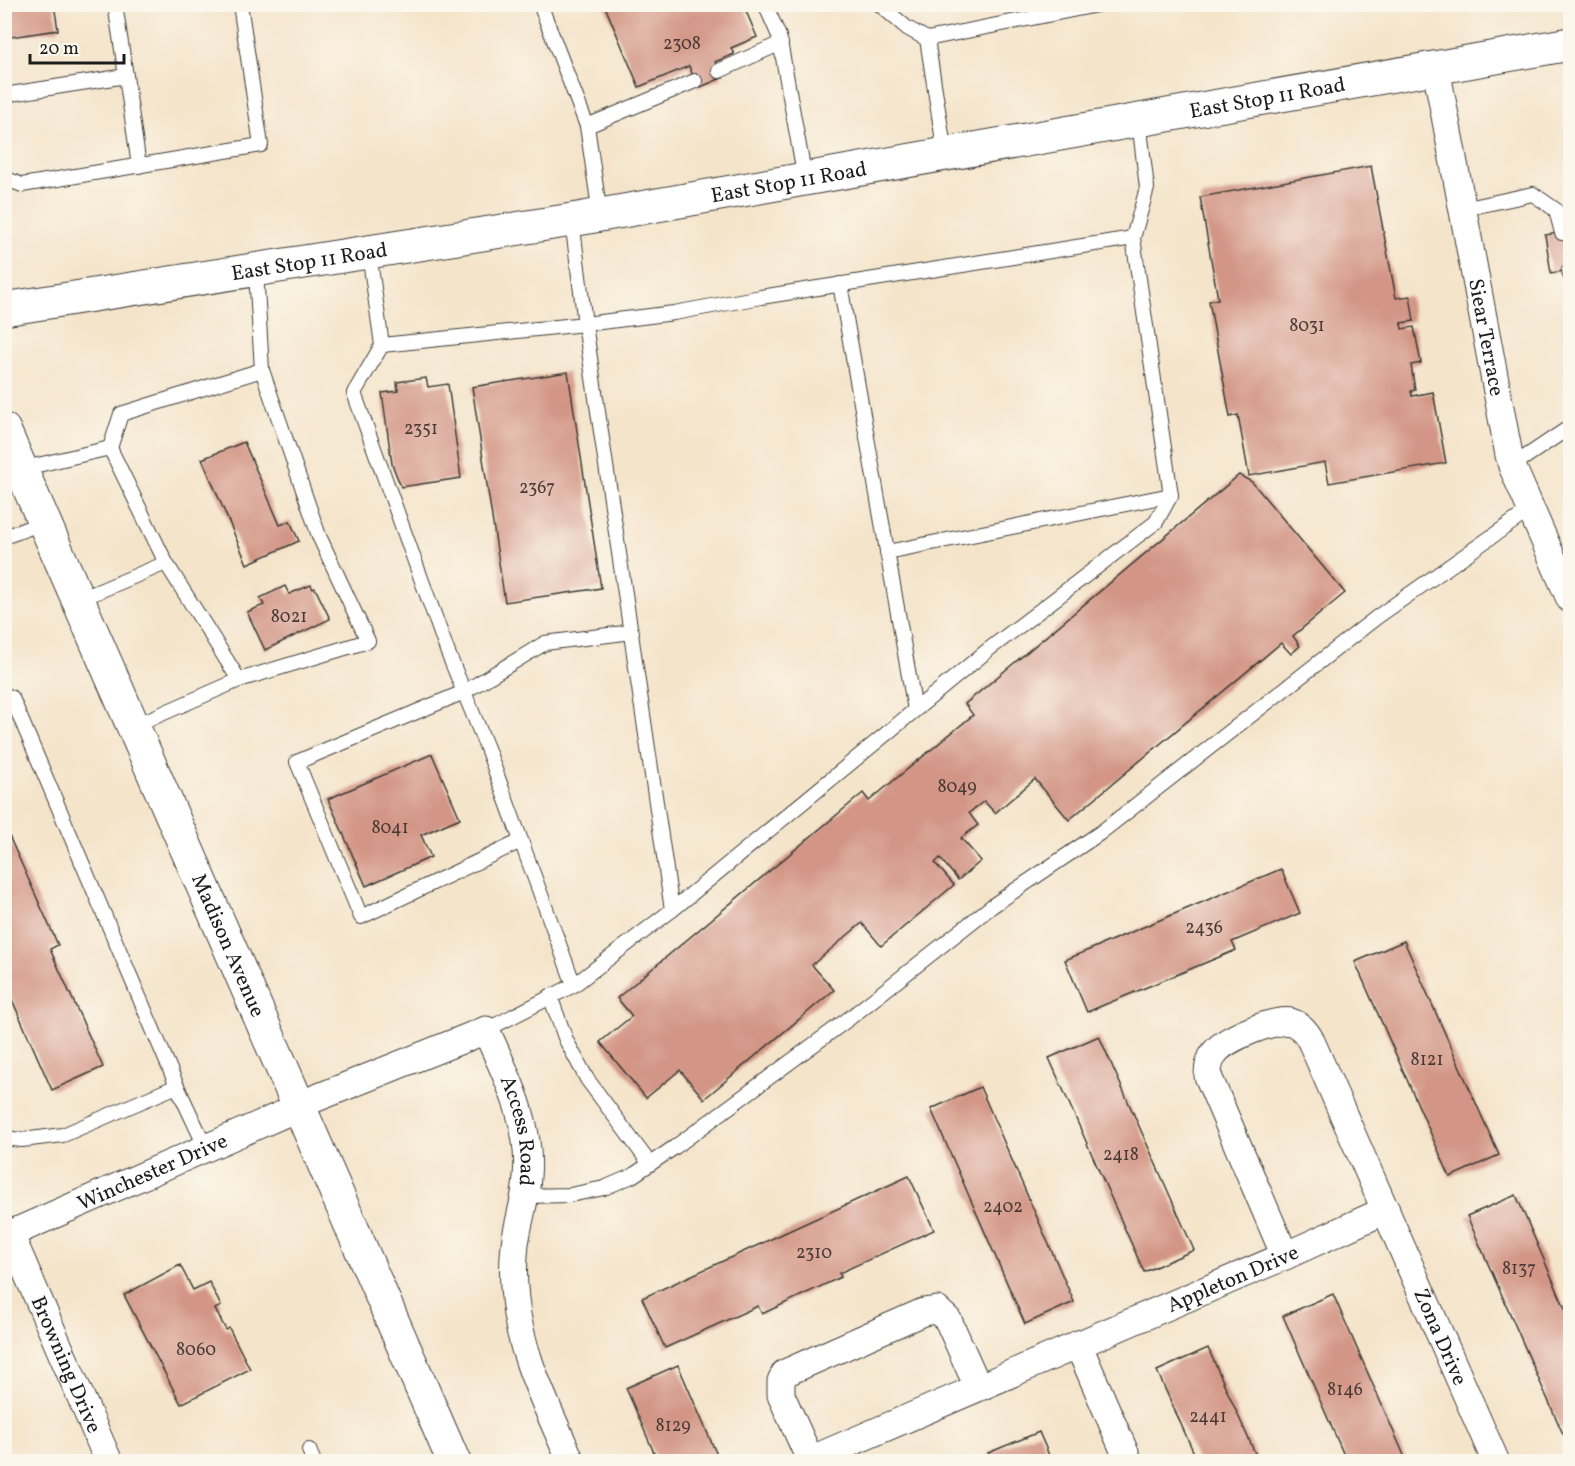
<svg xmlns="http://www.w3.org/2000/svg" width="1575" height="1466" viewBox="0 0 1575 1466" font-family="Vollkorn,serif">
  <style>
    .building { fill: #d39686 }
    .lines { fill: none; stroke-linecap: round; stroke-linejoin: round }
    .service-casing { stroke: #3c3a36; stroke-width: 16 }
    .minor-casing { stroke: #3c3a36; stroke-width: 29 }
    .secondary-casing { stroke: #3c3a36; stroke-width: 35 }
    .service { stroke: #fff; stroke-width: 14 }
    .minor { stroke: #fff; stroke-width: 27 }
    .secondary { stroke: #fff; stroke-width: 33 }
    .labels { text-anchor: middle; stroke-width: 6; stroke-linejoin: round; paint-order: stroke }
    .number-label { font-size: 18px; fill: #4a3a36 }
    .street-label { font-size: 21px; fill: #1c1c1c; stroke: #fbf7ec }
  </style>
  <rect width="100%" height="100%" fill="#fbf7ec"/>
  <filter id="ink" filterUnits="userSpaceOnUse"><feTurbulence type="fractalNoise" baseFrequency=".0167" numOctaves="2"/><feDisplacementMap in="SourceGraphic" scale="12" xChannelSelector="R" yChannelSelector="G"/><feConvolveMatrix kernelMatrix="1 2 1 2 8 2 1 2 1" color-interpolation-filters="sRGB"/></filter>
  <filter id="wash" filterUnits="userSpaceOnUse"><feTurbulence type="fractalNoise" baseFrequency=".008" numOctaves="4" result="noise"/><feDisplacementMap in="SourceGraphic" scale="24" xChannelSelector="R" yChannelSelector="G"/><feGaussianBlur stdDeviation="1.35" result="paint"/><feColorMatrix in="noise" values="0 0 0 0 0 0 0 0 0 0 0 0 0 0 0 0 0 1.4 0 .05"/><feComposite in="paint" operator="in"/></filter>
  <g filter="url(#wash)">
    <rect width="100%" height="100%" fill="#f4e4ca"/>
    <g id="blocks">
      <g class="building">
        <polygon points="4,4 54,4 58,30 4,38"/>
        <polygon points="604,4 743,4 757,37 731,48 734,54 715,62 722,78 698,88 689,66 639,87"/>
        <polygon points="1371,166 1396,298 1410,296 1414,321 1401,323 1402,329 1414,327 1421,363 1411,365 1415,390 1411,391 1412,396 1433,392 1446,463 1329,483 1325,462 1249,476 1238,415 1230,417 1209,301 1218,299 1200,197"/>
        <polygon points="1570,231 1570,270 1551,273 1545,235"/>
        <polygon points="568,372 601,588 505,602 472,387"/>
        <polygon points="426,378 428,387 448,384 461,478 401,487 392,464 382,393 398,391 397,382"/>
        <polygon points="244,442 280,525 290,521 299,541 247,564 202,459"/>
        <polygon points="1239,475 1252,482 1345,593 1293,636 1300,646 1291,654 1281,643 1069,820 1035,779 995,813 984,801 969,813 978,825 961,838 981,861 958,880 940,858 935,863 954,885 881,946 862,923 812,965 834,990 704,1099 680,1070 646,1098 600,1042 632,1016 617,998 863,793 869,801 973,715 965,704"/>
        <polygon points="311,585 313,589 315,588 330,619 265,650 247,612 264,605 260,598 285,586 289,594"/>
        <polygon points="432,754 460,818 421,835 431,857 366,886 328,799"/>
        <polygon points="9,836 58,945 50,949 103,1067 52,1090 5,984 5,837"/>
        <polygon points="1281,869 1300,913 1232,942 1236,950 1087,1012 1065,960"/>
        <polygon points="1404,941 1499,1155 1450,1177 1355,962"/>
        <polygon points="1099,1036 1194,1250 1144,1272 1049,1058"/>
        <polygon points="980,1087 1074,1302 1025,1324 931,1109"/>
        <polygon points="909,1176 934,1230 839,1273 841,1277 762,1314 758,1306 665,1348 642,1298"/>
        <polygon points="1516,1195 1570,1320 1570,1430 1563,1434 1467,1216"/>
        <polygon points="180,1265 193,1290 209,1282 221,1306 215,1309 226,1330 229,1328 250,1369 181,1404 124,1295"/>
        <polygon points="1333,1294 1407,1462 1347,1462 1283,1316"/>
        <polygon points="1208,1348 1259,1462 1198,1462 1157,1371"/>
        <polygon points="678,1365 720,1462 658,1462 626,1388"/>
        <polygon points="1039,1432 1052,1462 992,1462 988,1453"/>
      </g>
    </g>
  </g>
  <g filter="url(#ink)">
    <use href="#blocks" fill-opacity="0" stroke="#3c3a36" stroke-width="1.5"/>
    <g class="lines">
      <defs>
        <g id="service">
          <polyline points="115,4 126,76"/>
          <polyline points="540,4 587,126 600,215"/>
          <polyline points="765,4 779,36 805,179"/>
          <polyline points="879,4 907,28 927,39 1102,4"/>
          <polyline points="927,39 945,154"/>
          <polyline points="719,71 781,43"/>
          <polyline points="4,95 126,76 139,166"/>
          <polyline points="587,126 695,81"/>
          <polyline points="4,178 22,185 261,145 240,4"/>
          <polyline points="1463,209 1533,194 1556,210 1562,233"/>
          <polyline points="369,253 382,345 354,393 448,653 487,748 574,985 486,1030"/>
          <polyline points="1569,270 1570,275"/>
          <polyline points="840,284 915,710"/>
          <polyline points="382,345 585,324 572,220"/>
          <polyline points="110,448 121,414 262,370 256,271"/>
          <polyline points="1512,466 1570,427"/>
          <polyline points="21,469 110,448 166,563"/>
          <polyline points="4,537 45,522"/>
          <polyline points="887,552 1171,495"/>
          <polyline points="78,600 166,563 239,680 134,726"/>
          <polyline points="239,680 368,641 319,536 262,370"/>
          <polyline points="4,694 12,698 177,1086 206,1148"/>
          <polyline points="521,841 361,917 297,762 464,692 545,643 632,632"/>
          <polyline points="672,910 988,650 1156,522 1171,495 1133,238 1147,188 1139,121"/>
          <polyline points="574,985 672,910 585,324 674,313 761,297 1133,238"/>
          <polyline points="550,996 566,1040 587,1079 650,1164"/>
          <polyline points="4,1138 22,1140 63,1135 177,1086"/>
          <polyline points="525,1196 570,1195 604,1188 632,1176 675,1147 851,1017 992,906 1100,833 1377,617 1531,509"/>
          <polyline points="309,1450 314,1462"/>
        </g>
        <g id="minor">
          <path id="s1" d="M1436 68 1509 455 1512 466 1570 599"/>
          <path id="s2" d="M4 1231 10 1234 288 1112 299 1105 486 1030C507 1077 532 1124 527 1177 526 1200 518 1221 515 1244 513 1262 513 1281 515 1299 520 1356 549 1409 571 1462"/>
          <path id="s3" d="M10 1234 109 1462"/>
          <path id="s4" d="M1285 1256 1208 1076C1208 1066 1210 1057 1217 1050 1228 1038 1275 1018 1291 1022 1300 1025 1307 1033 1311 1041L1496 1462"/>
          <polyline points="1078,1344 1129,1462"/>
          <path id="s5" d="M810 1460 1285 1256 1386 1210"/>
          <polyline points="811,1462 781,1395 781,1381 785,1373 923,1312 937,1310 948,1320 978,1387"/>
        </g>
        <g id="secondary">
          <path id="s6" d="M4 309 572 220 1570 44"/>
          <path id="s7" d="M4 430 454 1462"/>
        </g>
      </defs>
      <use href="#service" class="service-casing"/>
      <use href="#minor" class="minor-casing"/>
      <use href="#secondary" class="secondary-casing"/>
      <use href="#service" class="service"/>
      <use href="#minor" class="minor"/>
      <use href="#secondary" class="secondary"/>
    </g>
  </g>
  <g class="labels">
    <g class="number-label">
      <text x="682" y="49">2308</text>
      <text x="1307" y="331">8031</text>
      <text x="421" y="434">2351</text>
      <text x="537" y="493">2367</text>
      <text x="289" y="622">8021</text>
      <text x="957" y="792">8049</text>
      <text x="390" y="833">8041</text>
      <text x="1204" y="933">2436</text>
      <text x="1427" y="1065">8121</text>
      <text x="1121" y="1160">2418</text>
      <text x="1003" y="1212">2402</text>
      <text x="814" y="1258">2310</text>
      <text x="1519" y="1274">8137</text>
      <text x="196" y="1355">8060</text>
      <text x="1345" y="1395">8146</text>
      <text x="1208" y="1422">2441</text>
      <text x="673" y="1431">8129</text>
    </g>
    <g class="street-label">
      <text dy="7" stroke="none"><textPath href="#s6" startOffset="1281">East Stop 11 Road</textPath></text>
      <text dy="7" stroke="none"><textPath href="#s6" startOffset="795">East Stop 11 Road</textPath></text>
      <text dy="7" stroke="none"><textPath href="#s6" startOffset="309">East Stop 11 Road</textPath></text>
      <text dy="7" stroke="none"><textPath href="#s1" startOffset="274">Siear Terrace</textPath></text>
      <text dy="7" stroke="none"><textPath href="#s7" startOffset="562">Madison Avenue</textPath></text>
      <text dy="7" stroke="none"><textPath href="#s2" startOffset="632">Access Road</textPath></text>
      <text dy="7" stroke="none"><textPath href="#s2" startOffset="162">Winchester Drive</textPath></text>
      <text dy="7" stroke="none"><textPath href="#s5" startOffset="460">Appleton Drive</textPath></text>
      <text dy="7" stroke="none"><textPath href="#s4" startOffset="656">Zona Drive</textPath></text>
      <text dy="7" stroke="none"><textPath href="#s3" startOffset="142">Browning Drive</textPath></text>
    </g>
  </g>
  <rect width="1575" height="1466" fill="none" stroke="#fbf7ec" stroke-width="24"/>
  <path d="M30 54v9h94v-9" fill="none" stroke="#1c1c1c" stroke-width="3"/>
  <text x="39" y="54" font-size="18" fill="#1c1c1c" stroke="#fbf7ec" stroke-width="4.5" paint-order="stroke">20 m</text>
</svg>
